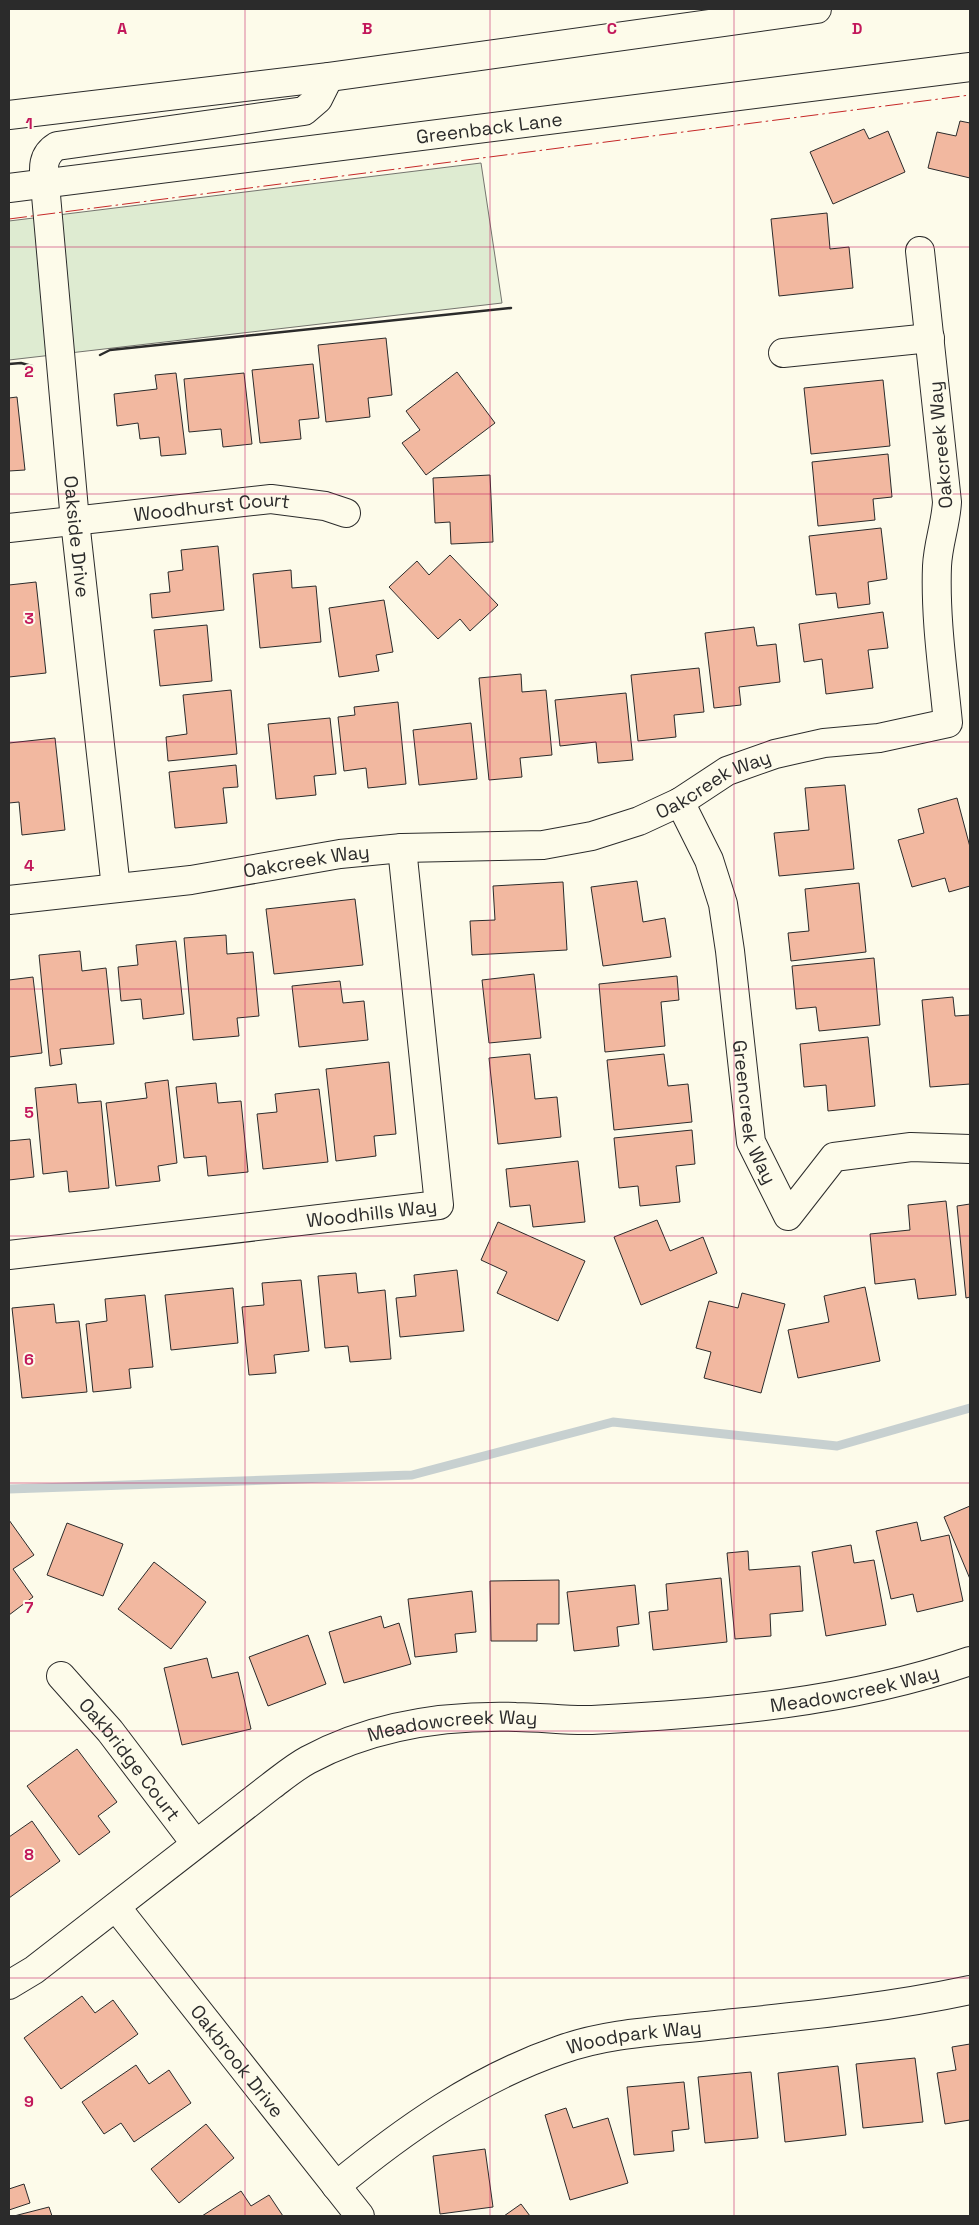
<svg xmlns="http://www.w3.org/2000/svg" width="979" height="2225" viewBox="0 0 979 2225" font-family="'Space Grotesk',sans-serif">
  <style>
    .green { fill: #deebd1; stroke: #74746e }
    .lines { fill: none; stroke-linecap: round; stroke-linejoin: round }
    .stream { stroke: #c7d0d0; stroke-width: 9 }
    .building { fill: #f2b8a0; stroke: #2b2b2b }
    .minor-casing { stroke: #2b2b2b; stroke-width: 30 }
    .major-casing { stroke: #2b2b2b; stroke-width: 30 }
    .minor { stroke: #fdfbea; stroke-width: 28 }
    .major { stroke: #fdfbea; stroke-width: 28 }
    .wall { stroke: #2b2b2b; stroke-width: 2.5 }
    .power { stroke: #c62828; stroke-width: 1; stroke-dasharray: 18 4 2.5 4; stroke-linecap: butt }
    .grid { fill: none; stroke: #c2185b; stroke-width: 1; stroke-opacity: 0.55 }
    .labels { text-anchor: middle; stroke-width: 4; stroke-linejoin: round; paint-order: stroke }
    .street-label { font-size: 19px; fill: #2b2b2b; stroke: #fdfbea }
    .grid-label { font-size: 16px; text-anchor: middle; font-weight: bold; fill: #c2185b; stroke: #fdfbea; stroke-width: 4; stroke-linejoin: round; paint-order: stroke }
  </style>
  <rect width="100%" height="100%" fill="#fdfbea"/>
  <polygon class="green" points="481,163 502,303 9,360 9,221"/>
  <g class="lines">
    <polyline class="stream" points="9,1489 412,1475 613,1422 837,1446 970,1408"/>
  </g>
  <g class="building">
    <polygon points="960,121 970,123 970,178 928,168 937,132 956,136"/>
    <polygon points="864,129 869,139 888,131 905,172 833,204 810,152"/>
    <polygon points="827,213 830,249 849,247 853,288 779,296 771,219"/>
    <polygon points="386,338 392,395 368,398 370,417 326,422 318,345"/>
    <polygon points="313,364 319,418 299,420 301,439 260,443 252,370"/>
    <polygon points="457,372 495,423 426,475 402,443 420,430 406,411"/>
    <polygon points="176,373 186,454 161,456 159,437 140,439 138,423 117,426 114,394 157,389 155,375"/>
    <polygon points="244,373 252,444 223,447 221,429 189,432 184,379"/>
    <polygon points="883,380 890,446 811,454 804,388"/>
    <polygon points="17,397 25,470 9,471 9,398"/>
    <polygon points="888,454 892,497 873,499 875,520 818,526 812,462"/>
    <polygon points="490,475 493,542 451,544 450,522 435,523 433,478"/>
    <polygon points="881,528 887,579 868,582 870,604 838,608 836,593 816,595 809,536"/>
    <polygon points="218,546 224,610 152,618 150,594 170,592 168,572 183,570 181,550"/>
    <polygon points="450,555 498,605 470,631 460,619 438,639 389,587 417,561 429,575"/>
    <polygon points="291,570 292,588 316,586 321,642 260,648 253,574"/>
    <polygon points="36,582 46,673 9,677 9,585"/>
    <polygon points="384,600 393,652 376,655 379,671 339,677 329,608"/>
    <polygon points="883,612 888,648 868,650 873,688 826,694 822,659 804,662 799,624"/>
    <polygon points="207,625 212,681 160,686 154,630"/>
    <polygon points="754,627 757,646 776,644 780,682 739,687 741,705 714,708 705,633"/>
    <polygon points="699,668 704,712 674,715 676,737 638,741 631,675"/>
    <polygon points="521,674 522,692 546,690 552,755 520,758 522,777 489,780 479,678"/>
    <polygon points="231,690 237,754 168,761 166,737 187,734 183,695"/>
    <polygon points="626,693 633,760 598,763 596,742 560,746 555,700"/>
    <polygon points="398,702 406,784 368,788 366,768 344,771 338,717 355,715 354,707"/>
    <polygon points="330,718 336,774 314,776 316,795 276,799 268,724"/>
    <polygon points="471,723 477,779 419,785 413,730"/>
    <polygon points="55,738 65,830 22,835 19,802 9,803 9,743"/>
    <polygon points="236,765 238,787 223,788 227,823 175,828 169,772"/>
    <polygon points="845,785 854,869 779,876 774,833 809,830 805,788"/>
    <polygon points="957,798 970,847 970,886 949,892 945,878 912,887 898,840 924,833 918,809"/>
    <polygon points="637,881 643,922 665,918 671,957 603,966 591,887"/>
    <polygon points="563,882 567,950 472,955 470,921 495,920 493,886"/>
    <polygon points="859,883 866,952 791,961 788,933 809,931 805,889"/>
    <polygon points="355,899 363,965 274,974 266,909"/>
    <polygon points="226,935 227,954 253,952 259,1016 237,1018 239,1036 193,1040 184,938"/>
    <polygon points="176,941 184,1014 143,1019 141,999 121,1001 118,967 138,965 136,945"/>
    <polygon points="80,951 82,971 106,968 114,1044 60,1049 62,1064 50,1066 39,955"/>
    <polygon points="874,958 880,1025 819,1031 816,1007 796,1009 792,966"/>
    <polygon points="534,974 541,1038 489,1043 482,980"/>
    <polygon points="677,976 679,1000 661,1002 665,1046 605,1052 599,984"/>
    <polygon points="33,977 42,1053 9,1057 9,980"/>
    <polygon points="340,981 343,1003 364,1001 368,1040 299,1047 292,986"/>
    <polygon points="953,997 955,1016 970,1015 970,1084 930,1087 922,1000"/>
    <polygon points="868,1037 875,1106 828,1111 826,1085 804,1087 800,1044"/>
    <polygon points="530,1054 535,1099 557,1097 561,1137 498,1144 489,1058"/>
    <polygon points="664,1054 668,1086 688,1084 692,1122 614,1130 607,1060"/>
    <polygon points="389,1062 396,1134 374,1136 376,1156 336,1161 326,1069"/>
    <polygon points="168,1080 177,1163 158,1166 160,1181 116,1186 106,1103 147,1098 145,1083"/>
    <polygon points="216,1083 218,1103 241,1101 248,1172 208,1176 206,1156 184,1158 176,1087"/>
    <polygon points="76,1084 78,1103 101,1101 109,1188 69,1192 67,1171 43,1174 35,1088"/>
    <polygon points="319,1089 328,1162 263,1169 257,1114 277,1112 275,1094"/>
    <polygon points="692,1130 695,1164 676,1166 680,1202 640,1206 638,1186 619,1188 614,1138"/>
    <polygon points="30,1139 34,1177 9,1180 9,1141"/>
    <polygon points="578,1161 585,1222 533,1227 530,1205 510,1207 506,1169"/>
    <polygon points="946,1201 956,1295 918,1299 915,1279 875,1284 870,1234 910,1230 908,1205"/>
    <polygon points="970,1204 970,1297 966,1298 957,1206"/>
    <polygon points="657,1220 670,1251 703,1237 717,1273 641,1305 614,1237"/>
    <polygon points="498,1222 585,1261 558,1321 497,1293 507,1272 481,1260"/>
    <polygon points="457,1270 464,1331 400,1337 396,1298 416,1296 414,1275"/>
    <polygon points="356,1273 358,1293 385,1290 391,1359 350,1362 348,1346 325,1348 318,1276"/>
    <polygon points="301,1280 309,1351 274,1355 276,1373 249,1375 242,1307 264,1305 262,1283"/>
    <polygon points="865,1287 880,1361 798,1378 788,1330 829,1322 824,1296"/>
    <polygon points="233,1288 238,1343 171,1350 165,1295"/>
    <polygon points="742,1293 785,1304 761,1393 704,1378 711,1352 696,1348 709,1301 738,1308"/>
    <polygon points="145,1295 153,1367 129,1369 131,1388 93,1392 86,1324 107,1321 105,1299"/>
    <polygon points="54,1304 56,1323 79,1321 87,1392 22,1398 12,1308"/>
    <polygon points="970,1506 970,1579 944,1517"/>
    <polygon points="9,1520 34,1555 13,1569 33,1597 9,1615"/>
    <polygon points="917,1522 921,1541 949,1535 963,1601 917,1612 913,1594 891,1599 876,1531"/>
    <polygon points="67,1523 123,1544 103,1596 47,1575"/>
    <polygon points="851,1545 854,1563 874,1560 886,1625 826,1636 812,1552"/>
    <polygon points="748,1551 749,1570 800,1566 803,1611 770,1614 771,1636 735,1639 727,1553"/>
    <polygon points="154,1562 206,1602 171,1649 118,1609"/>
    <polygon points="721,1578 727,1642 653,1650 649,1612 668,1610 666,1584"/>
    <polygon points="559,1580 559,1624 537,1624 537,1641 491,1641 490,1581"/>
    <polygon points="635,1585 639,1624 617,1627 619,1646 574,1651 567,1592"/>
    <polygon points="472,1591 476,1632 455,1634 457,1652 415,1657 408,1599"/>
    <polygon points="381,1616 384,1628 399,1623 411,1664 344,1683 329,1632"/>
    <polygon points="308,1635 326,1684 268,1706 249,1657"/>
    <polygon points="207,1658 212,1678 238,1672 251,1729 182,1745 164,1668"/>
    <polygon points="77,1749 117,1802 98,1816 110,1832 79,1855 27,1786"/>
    <polygon points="32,1821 60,1861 9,1898 9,1837"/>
    <polygon points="82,1996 95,2013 113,2000 138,2034 61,2089 24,2038"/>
    <polygon points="970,2044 970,2120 945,2124 937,2073 956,2070 952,2047"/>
    <polygon points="915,2058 923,2122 863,2128 856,2064"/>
    <polygon points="136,2065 149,2084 169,2070 191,2103 134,2142 121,2123 104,2134 82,2102"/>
    <polygon points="838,2066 846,2135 785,2142 778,2073"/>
    <polygon points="751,2072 758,2138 705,2143 698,2077"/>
    <polygon points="684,2082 689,2129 672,2131 674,2151 634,2155 627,2087"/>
    <polygon points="566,2108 573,2128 608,2118 628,2183 570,2200 545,2115"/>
    <polygon points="206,2124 234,2158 179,2203 151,2169"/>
    <polygon points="485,2149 493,2207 440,2214 433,2156"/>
    <polygon points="24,2184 30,2203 9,2210 9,2189"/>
    <polygon points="241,2191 251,2206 269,2195 283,2216 202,2216"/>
    <polygon points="521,2204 530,2216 504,2216"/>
    <polygon points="49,2207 52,2216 14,2216"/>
  </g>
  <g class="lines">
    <defs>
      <g id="minor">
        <path id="s1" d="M45 184 75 521 116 888"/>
        <polyline points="783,353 930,338"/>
        <path id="s2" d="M9 528 271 499 325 506 346 513"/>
        <path id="s3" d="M680 802 709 860 723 904 730 951 751 1142 788 1216 834 1157 911 1147 970 1149"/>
        <path id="s4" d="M9 900 191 880 340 854 402 848 543 845 592 836 639 821 680 802 727 771 775 754 824 743 879 738 948 723C943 671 935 618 937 566 938 544 946 523 947 502L920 251"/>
        <path id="s5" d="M9 1255 439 1205 402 848"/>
        <path id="s6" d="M61 1676 110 1731 195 1843"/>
        <path id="s7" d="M116 1907 360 2216"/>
        <path id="s8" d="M9 1985 34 1970 271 1786C283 1777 295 1767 308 1760 371 1726 445 1715 516 1717 541 1717 567 1721 592 1720 721 1713 847 1703 970 1661"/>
        <path id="s9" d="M336 2186C404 2130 476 2079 560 2050 609 2032 665 2031 716 2025 802 2016 886 2008 970 1990"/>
      </g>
      <g id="major">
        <polyline points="9,115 329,77 817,9"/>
        <path d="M45 184C43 168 42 155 57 146L304 111 318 99 329 77"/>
        <path id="s10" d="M9 188 970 67"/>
      </g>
    </defs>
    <use href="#minor" class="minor-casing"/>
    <use href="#major" class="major-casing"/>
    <use href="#minor" class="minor"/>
    <use href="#major" class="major"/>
    <g class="wall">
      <polyline points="100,355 110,350 511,308"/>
      <polyline points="9,364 21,363 32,366"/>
    </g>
    <polyline class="power" points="9,219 970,95"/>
  </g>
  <path class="grid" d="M245 9V2216M490 9V2216M734 9V2216M9 247H970M9 494H970M9 742H970M9 989H970M9 1236H970M9 1483H970M9 1731H970M9 1978H970"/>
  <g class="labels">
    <g class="street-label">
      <text dy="7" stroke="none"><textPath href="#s10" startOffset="484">Greenback Lane</textPath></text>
      <text transform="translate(940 445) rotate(-95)" y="7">Oakcreek Way</text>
      <text dy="7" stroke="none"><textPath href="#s2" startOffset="204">Woodhurst Court</textPath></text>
      <text dy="7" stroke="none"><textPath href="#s1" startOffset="354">Oakside Drive</textPath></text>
      <text dy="7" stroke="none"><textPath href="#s4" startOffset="720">Oakcreek Way</textPath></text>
      <text dy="7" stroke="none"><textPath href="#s4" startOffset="300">Oakcreek Way</textPath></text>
      <text dy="7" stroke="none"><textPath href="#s3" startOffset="322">Greencreek Way</textPath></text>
      <text dy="7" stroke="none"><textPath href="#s5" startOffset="365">Woodhills Way</textPath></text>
      <text dy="7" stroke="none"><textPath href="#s8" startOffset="930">Meadowcreek Way</textPath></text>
      <text dy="7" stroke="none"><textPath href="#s8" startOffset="525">Meadowcreek Way</textPath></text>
      <text dy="7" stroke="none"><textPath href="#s6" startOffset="108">Oakbridge Court</textPath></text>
      <text dy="7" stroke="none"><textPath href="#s9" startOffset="339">Woodpark Way</textPath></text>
      <text dy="7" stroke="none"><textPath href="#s7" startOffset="196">Oakbrook Drive</textPath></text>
    </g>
  </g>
  <g class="grid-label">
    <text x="122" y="34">A</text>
    <text x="367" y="34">B</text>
    <text x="612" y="34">C</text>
    <text x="857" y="34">D</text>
    <text x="29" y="129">1</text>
    <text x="29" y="377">2</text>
    <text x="29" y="624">3</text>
    <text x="29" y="871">4</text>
    <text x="29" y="1118">5</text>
    <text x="29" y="1365">6</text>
    <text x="29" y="1613">7</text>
    <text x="29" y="1860">8</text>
    <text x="29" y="2107">9</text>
  </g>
  <rect width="979" height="2225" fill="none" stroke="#2b2b2b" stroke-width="20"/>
</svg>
